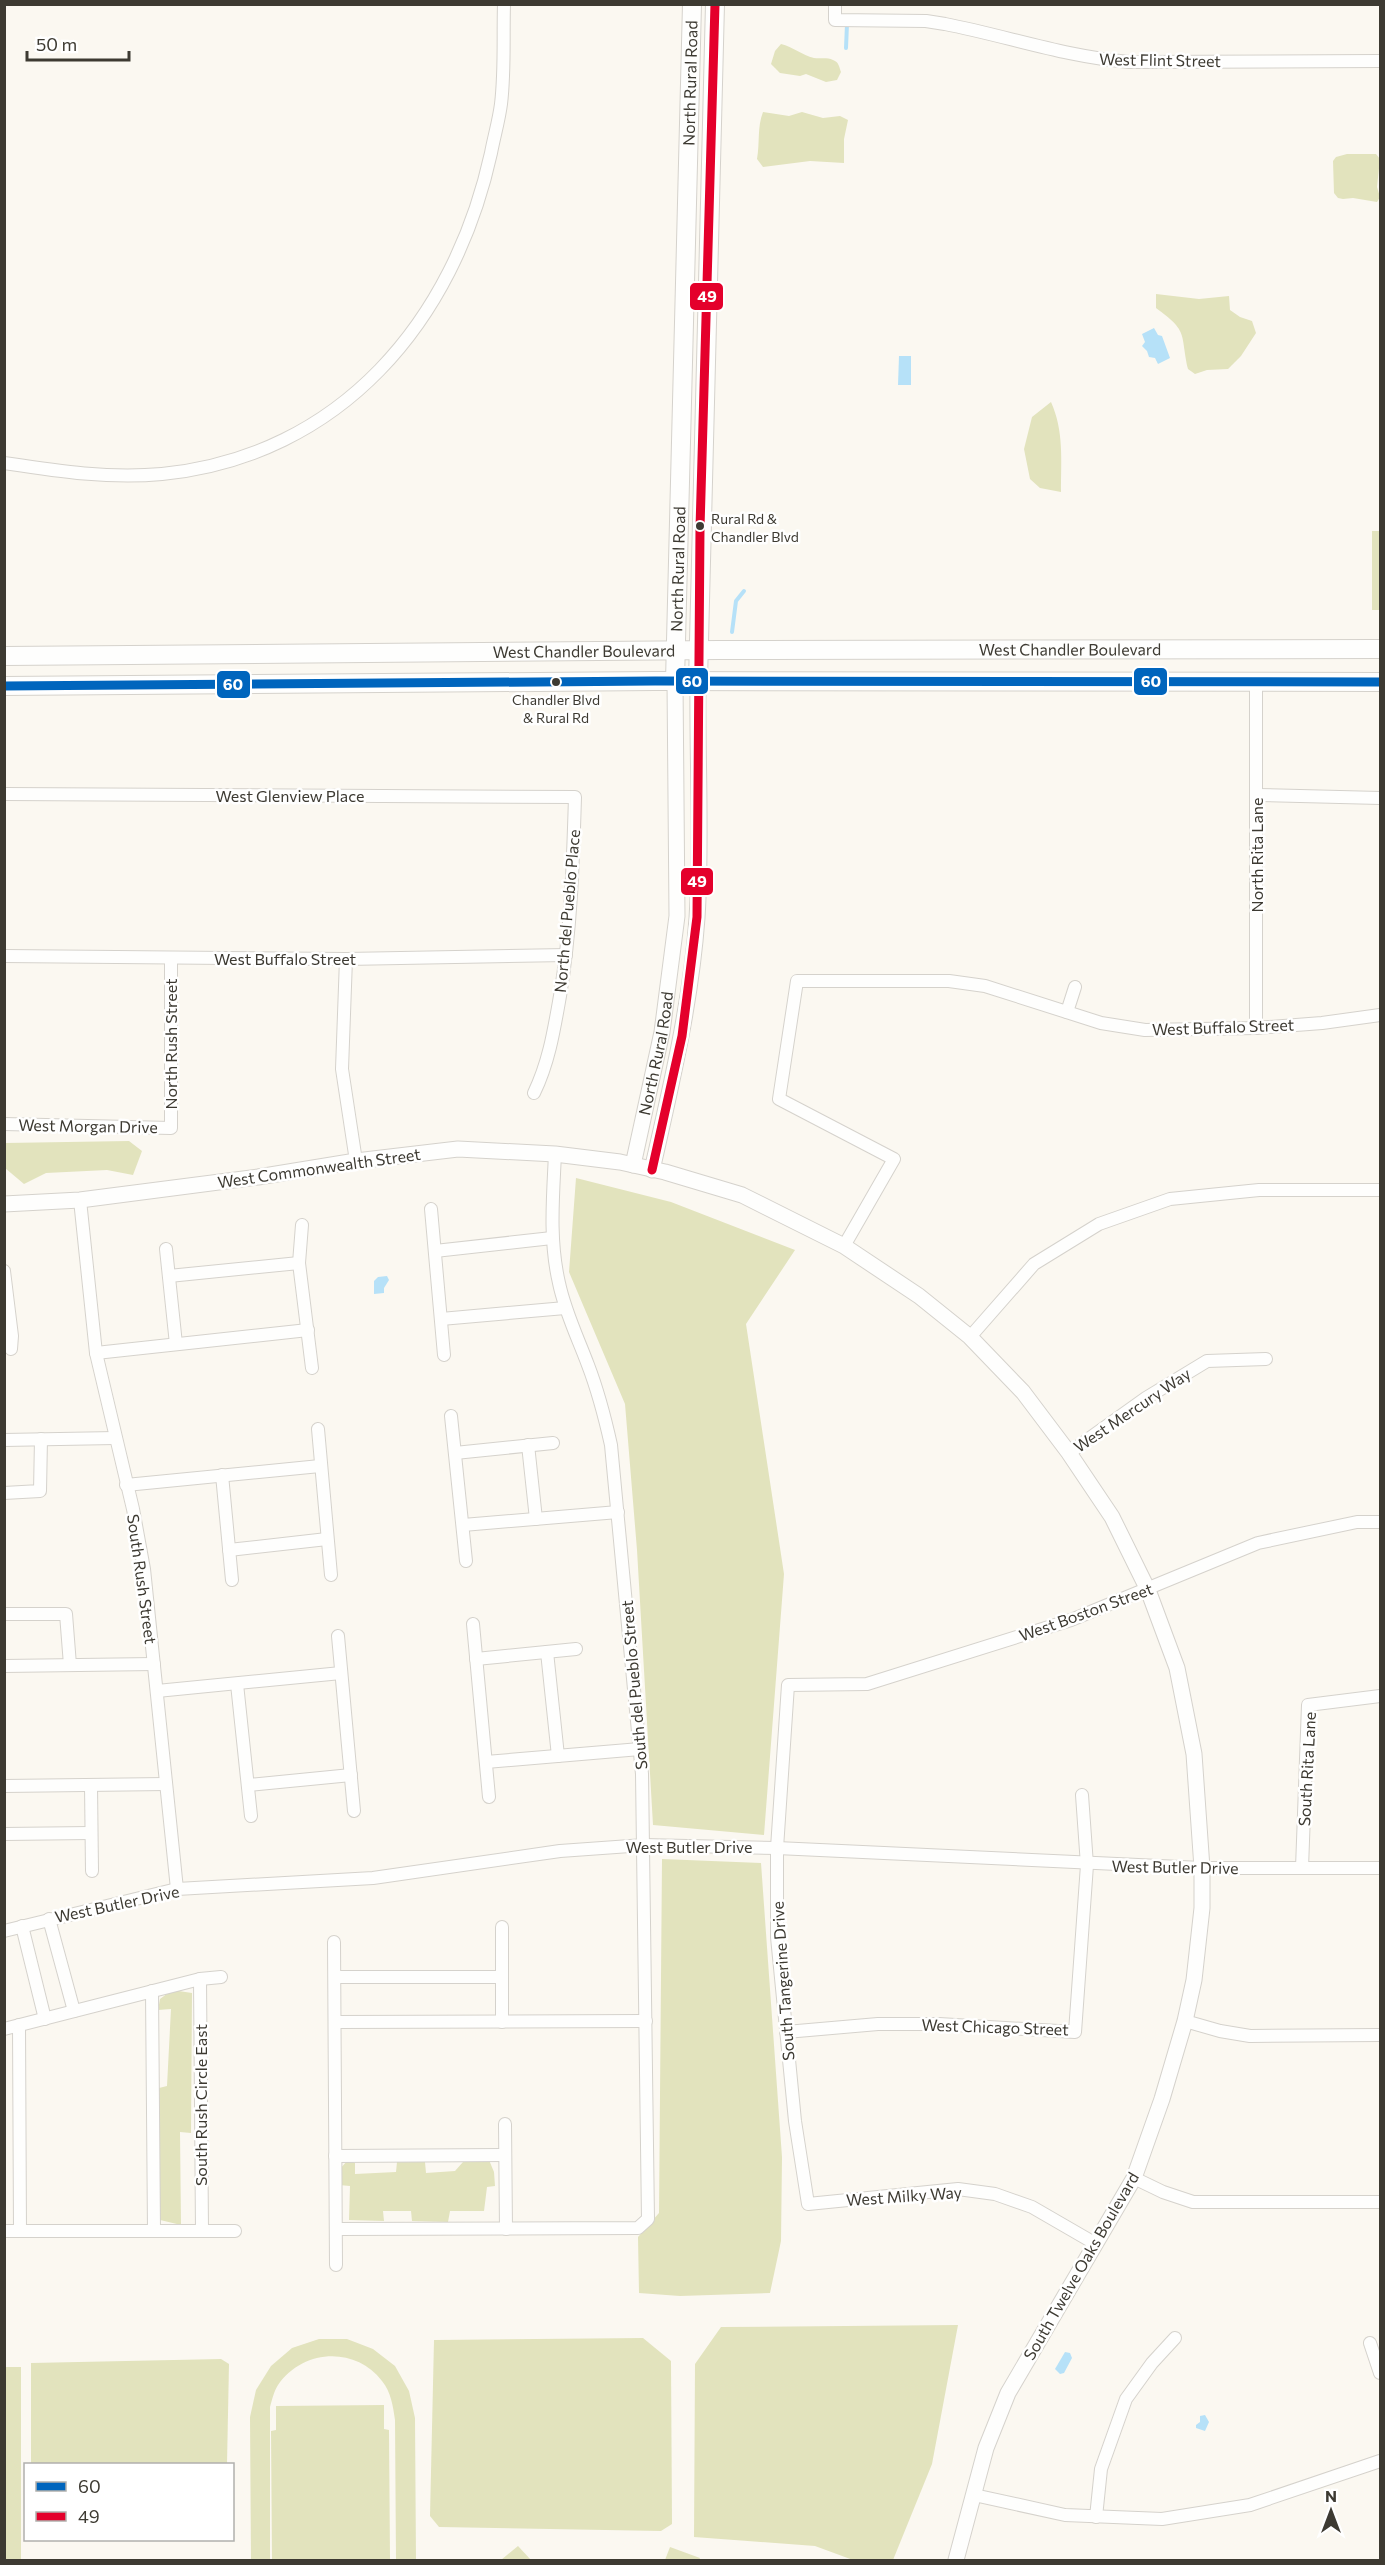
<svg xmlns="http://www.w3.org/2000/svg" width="1385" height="2565" viewBox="0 0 1385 2565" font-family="Commissioner,sans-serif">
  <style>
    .green { fill: #e2e3bd }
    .water { fill: #b6e1f8 }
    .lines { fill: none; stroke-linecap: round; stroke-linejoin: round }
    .stream { stroke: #b6e1f8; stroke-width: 4 }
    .minor-casing { stroke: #d5d2cc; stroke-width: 14 }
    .tertiary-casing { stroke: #d5d2cc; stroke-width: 17 }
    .secondary-casing { stroke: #d5d2cc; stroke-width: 20 }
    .minor { stroke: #fefefd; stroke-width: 12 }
    .tertiary { stroke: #fefefd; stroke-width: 15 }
    .secondary { stroke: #fefefd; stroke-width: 18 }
    .bus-1-casing { stroke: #fff; stroke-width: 14 }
    .bus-2-casing { stroke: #fff; stroke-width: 14 }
    .bus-1 { stroke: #0065bd; stroke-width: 9 }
    .bus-2 { stroke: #e4002b; stroke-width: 9 }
    .bus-dot { fill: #3d3a32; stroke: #fff; stroke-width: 2 }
    .labels { text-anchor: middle; stroke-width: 5; stroke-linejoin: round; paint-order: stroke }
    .bus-label { font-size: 14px; fill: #3d3a32; stroke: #fff; text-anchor: start }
    .street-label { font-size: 16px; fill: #3d3a32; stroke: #fff }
    .line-badge { stroke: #fff; stroke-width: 2 }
    .badge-label { font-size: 16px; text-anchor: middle; font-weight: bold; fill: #fff }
  </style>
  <rect width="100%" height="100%" fill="#fbf8f1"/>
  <g class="green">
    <path d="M781 44C793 47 802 55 814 58 820 59 827 57 833 60 839 62 839 67 841 72L837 80 826 82 806 74 800 76 780 73 771 64 775 51Z"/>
    <path d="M763 112 789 116 802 112 823 118 840 116 848 120 844 139V163L810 161 763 167 757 159C760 143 757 127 763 112Z"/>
    <polygon points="1347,154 1376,154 1380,159 1377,187 1380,197 1377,202 1353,198 1343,199 1338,198 1334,193 1333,161 1336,157"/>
    <path d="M1156 294 1199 299 1229 296 1230 310 1240 317 1252 321 1256 333 1241 356 1228 369 1207 370 1195 374 1188 369C1180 333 1189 332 1156 308Z"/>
    <path d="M1051 402C1064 431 1061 460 1061 492L1040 488 1030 479 1024 449 1032 417Z"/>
    <rect x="1372" y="531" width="8" height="79"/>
    <polygon points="129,1141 142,1151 133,1175 107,1170 46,1173 24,1184 5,1168 5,1143"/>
    <polygon points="576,1178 671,1202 795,1250 746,1324 784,1574 764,1835 653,1825 637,1550 625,1404 569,1272"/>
    <polygon points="662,1859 761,1863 782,2157 781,2241 770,2293 680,2296 639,2293 638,2237 659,2213"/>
    <polygon points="172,1990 192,1993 191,2133 180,2132 181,2225 156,2219 159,2088 167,2086 171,2009 158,2010 160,1999"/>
    <polygon points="348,2160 355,2163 355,2174 396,2172 397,2162 425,2162 426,2173 455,2171 463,2162 489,2160 494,2172 495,2186 487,2187 484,2211 450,2211 448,2222 412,2221 411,2211 383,2211 384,2221 349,2220 350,2186 339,2185 339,2170"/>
    <polygon points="958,2325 932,2464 893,2560 853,2560 815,2546 694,2537 695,2364 721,2327"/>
    <polygon points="643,2338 671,2361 672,2524 661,2531 439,2527 430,2516 434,2340"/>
    <path d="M319 2339H347L373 2349 395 2366 409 2391 415 2418 416 2560H396L395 2420C393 2406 391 2392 382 2381 355 2346 303 2349 278 2385 274 2391 272 2400 270 2407V2560H251L250 2417 256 2390 271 2366 292 2348Z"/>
    <polygon points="221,2359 229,2364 227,2464 31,2464 31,2363"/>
    <rect x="5" y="2367" width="16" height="193"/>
    <polygon points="384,2405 384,2429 389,2430 390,2560 272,2560 271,2431 276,2430 276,2406"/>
    <polygon points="518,2546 531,2560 501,2560"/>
    <polygon points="670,2547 700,2558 699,2560 665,2560"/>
  </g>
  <g class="water">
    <polygon points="1154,328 1158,335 1162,336 1170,358 1158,364 1155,358 1149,357 1147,351 1142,346 1145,342 1142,334"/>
    <polygon points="899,356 911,356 911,385 898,385"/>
    <polygon points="387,1276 389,1280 384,1288 384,1293 374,1294 374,1281 378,1277"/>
    <polygon points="1065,2352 1070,2353 1072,2358 1064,2373 1060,2374 1055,2369"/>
    <polygon points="1205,2415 1209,2422 1205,2431 1196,2428 1196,2425 1200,2422 1200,2416"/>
  </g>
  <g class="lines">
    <g class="stream">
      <polyline points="846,48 847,24"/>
      <polyline points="732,632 736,601 744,591"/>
    </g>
    <defs>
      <g id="minor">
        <path d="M835 4V20L926 21 945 24C1007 36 1066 57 1129 62L1380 61"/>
        <path d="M4 463C57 471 108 479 162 474 341 456 454 321 491 153 494 137 499 120 501 104 505 71 503 38 504 4"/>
        <polyline points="1256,682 1256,1028"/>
        <path d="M4 794 575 797C573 864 571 930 560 996 554 1030 549 1062 534 1093"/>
        <polyline points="1257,795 1380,798"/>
        <polyline points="4,956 346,959 566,955"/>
        <polyline points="346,959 342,1069 356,1161"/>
        <polyline points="1067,1012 1075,987"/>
        <polyline points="4,1124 171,1128 171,959"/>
        <polyline points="80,1200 96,1353 133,1509 144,1569 177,1889"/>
        <polyline points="431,1209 444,1355"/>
        <polyline points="302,1225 299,1263 312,1368"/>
        <polyline points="844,1246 894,1159 779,1099 797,981 949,981 985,986 1101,1023 1145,1030 1256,1028 1322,1023 1380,1015"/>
        <polyline points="166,1249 176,1344"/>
        <polyline points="435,1251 552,1238"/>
        <polyline points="4,1271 12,1336 11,1349"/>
        <polyline points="169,1276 299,1263"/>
        <polyline points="441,1319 565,1308"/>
        <polyline points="970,1337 1034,1264 1099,1224 1170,1199 1259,1190 1380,1190"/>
        <polyline points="96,1353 308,1330"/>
        <polyline points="451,1416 466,1561"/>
        <polyline points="318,1429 331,1575"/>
        <polyline points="4,1440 115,1438"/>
        <polyline points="528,1445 536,1519"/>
        <polyline points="455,1453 553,1443"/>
        <polyline points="1069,1453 1146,1398 1207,1361 1266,1359"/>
        <polyline points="222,1475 232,1580"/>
        <polyline points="126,1485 320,1466"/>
        <polyline points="4,1493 40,1491 41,1439"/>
        <polyline points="463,1525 618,1512"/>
        <polyline points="229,1550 327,1539"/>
        <polyline points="4,1614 66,1614 70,1665"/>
        <polyline points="473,1624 489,1797"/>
        <polyline points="338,1636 354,1811"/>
        <polyline points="547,1652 558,1756"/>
        <polyline points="476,1659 576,1649"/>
        <polyline points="4,1666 154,1664"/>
        <polyline points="237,1684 251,1816"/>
        <polyline points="157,1691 341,1673"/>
        <polyline points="486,1762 640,1749"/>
        <polyline points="91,1785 92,1871"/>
        <polyline points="248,1785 351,1775"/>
        <polyline points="4,1786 166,1784"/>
        <polyline points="4,1834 91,1833"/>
        <polyline points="1302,1868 1308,1705 1380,1696"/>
        <polyline points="49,1919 74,2011"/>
        <polyline points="22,1926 45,2019"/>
        <polyline points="502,1927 502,2022"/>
        <polyline points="4,1931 177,1889 373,1878 560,1851 644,1845 777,1848 1202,1868 1380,1868"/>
        <polyline points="334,1942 336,2265"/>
        <polyline points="335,1977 502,1977"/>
        <polyline points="200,1979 202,2231"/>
        <polyline points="152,1991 154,2231"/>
        <polyline points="1185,2021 1220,2031 1250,2036 1380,2035"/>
        <polyline points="335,2022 646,2021"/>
        <polyline points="19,2025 20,2231"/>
        <polyline points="4,2029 200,1979 221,1977"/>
        <polyline points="786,2032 878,2024 939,2024 1075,2032 1087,1865 1082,1795"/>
        <polyline points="505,2124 506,2229"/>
        <polyline points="335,2156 505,2155"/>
        <polyline points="1134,2178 1163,2192 1193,2202 1380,2202"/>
        <path d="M336 2229 638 2228 648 2219 642 1774 611 1445C605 1418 598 1391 588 1365 578 1338 565 1312 559 1283 549 1240 553 1197 555 1154"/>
        <polyline points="4,2231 235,2231"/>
        <polyline points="1096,2244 1032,2207 995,2194 958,2189 808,2204 795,2121 777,1937 777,1848 788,1685 867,1684 1071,1620 1258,1543 1357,1522 1380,1522"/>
        <polyline points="1370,2343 1380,2373"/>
        <polyline points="974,2495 1065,2515 1162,2519 1250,2505 1380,2461"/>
        <polyline points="1096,2517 1101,2469 1126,2399 1152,2363 1175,2338"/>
      </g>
      <g id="tertiary">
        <path id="s1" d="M633 1165 662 1032 677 916 675 681"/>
        <path d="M652 1170C671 1086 691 1003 697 918 702 839 697 760 698 681"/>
        <polyline points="4,1204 80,1200 258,1177 356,1161 458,1149 555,1154 620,1162 665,1172 742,1195 844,1246 919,1296 970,1337 1023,1392 1069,1453 1112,1517 1148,1590 1177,1668 1194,1754 1202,1868 1202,1908 1194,1980 1185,2021 1162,2099 1134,2178 1008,2393 986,2448 956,2560"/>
      </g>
      <g id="secondary">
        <path id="s2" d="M4 656 719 650 1380 649"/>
        <path id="s3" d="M675 681 692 4"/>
        <polyline points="698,681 715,4"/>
        <polyline points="4,686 655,681 1380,682"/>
      </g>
    </defs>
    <use href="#minor" class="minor-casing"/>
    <use href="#tertiary" class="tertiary-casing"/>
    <use href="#secondary" class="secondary-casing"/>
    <use href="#minor" class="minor"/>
    <use href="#tertiary" class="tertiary"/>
    <use href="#secondary" class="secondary"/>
    <defs>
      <polyline id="bus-1" points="4,686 655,681 1380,682"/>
      <polyline id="bus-2" points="652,1170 682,1036 697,917 700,528 715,4"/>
    </defs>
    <use href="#bus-1" class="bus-1-casing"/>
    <use href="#bus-2" class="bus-2-casing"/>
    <use href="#bus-1" class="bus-1"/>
    <use href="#bus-2" class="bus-2"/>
  </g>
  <g class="bus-dot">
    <circle cx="700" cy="526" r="5"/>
    <circle cx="556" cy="682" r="5"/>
  </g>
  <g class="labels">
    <g class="bus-label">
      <text x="711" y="524">Rural Rd &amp;<tspan x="711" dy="18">Chandler Blvd</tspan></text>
      <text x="556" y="705" text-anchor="middle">Chandler Blvd<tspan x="556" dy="18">&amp; Rural Rd</tspan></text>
    </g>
    <g class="street-label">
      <text transform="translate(1160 60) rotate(1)" y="6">West Flint Street</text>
      <text dy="6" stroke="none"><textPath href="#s3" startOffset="598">North Rural Road</textPath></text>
      <text dy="6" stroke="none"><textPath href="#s3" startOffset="112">North Rural Road</textPath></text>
      <text dy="6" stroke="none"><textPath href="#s2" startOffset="1066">West Chandler Boulevard</textPath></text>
      <text dy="6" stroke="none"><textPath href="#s2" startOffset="580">West Chandler Boulevard</textPath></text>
      <text x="290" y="802">West Glenview Place</text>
      <text transform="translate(1257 855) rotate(-90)" y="6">North Rita Lane</text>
      <text transform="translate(567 911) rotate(-85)" y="6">North del Pueblo Place</text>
      <text x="285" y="965">West Buffalo Street</text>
      <text transform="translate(1223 1027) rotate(-2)" y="6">West Buffalo Street</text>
      <text transform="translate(171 1044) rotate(-90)" y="6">North Rush Street</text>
      <text dy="6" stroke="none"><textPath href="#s1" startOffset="114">North Rural Road</textPath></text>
      <text transform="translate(88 1126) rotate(1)" y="6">West Morgan Drive</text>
      <text transform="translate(319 1168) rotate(-8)" y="6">West Commonwealth Street</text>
      <text transform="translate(1132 1410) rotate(-34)" y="6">West Mercury Way</text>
      <text transform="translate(142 1579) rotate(82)" y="6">South Rush Street</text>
      <text transform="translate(1086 1612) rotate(-20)" y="6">West Boston Street</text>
      <text transform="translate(634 1685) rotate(-95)" y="6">South del Pueblo Street</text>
      <text transform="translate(1307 1769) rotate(-87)" y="6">South Rita Lane</text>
      <text x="689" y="1853">West Butler Drive</text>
      <text transform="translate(1175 1867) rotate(1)" y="6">West Butler Drive</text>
      <text transform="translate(117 1904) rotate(-12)" y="6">West Butler Drive</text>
      <text transform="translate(783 1981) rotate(-94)" y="6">South Tangerine Drive</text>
      <text transform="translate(995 2027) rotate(2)" y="6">West Chicago Street</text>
      <text transform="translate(201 2105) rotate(-90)" y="6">South Rush Circle East</text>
      <text transform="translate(904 2196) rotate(-4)" y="6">West Milky Way</text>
      <text transform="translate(1081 2266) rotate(-60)" y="6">South Twelve Oaks Boulevard</text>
    </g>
  </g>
  <g class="line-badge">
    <rect x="689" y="282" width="35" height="29" rx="6" fill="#e4002b"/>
    <rect x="675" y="667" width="34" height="28" rx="6" fill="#0065bd"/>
    <rect x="1133" y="667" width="35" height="29" rx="6" fill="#0065bd"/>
    <rect x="216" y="670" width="35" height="29" rx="6" fill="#0065bd"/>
    <rect x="680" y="867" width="34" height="29" rx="6" fill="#e4002b"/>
  </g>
  <g class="badge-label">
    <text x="707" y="302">49</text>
    <text x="692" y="687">60</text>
    <text x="1151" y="687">60</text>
    <text x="233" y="690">60</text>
    <text x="697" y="887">49</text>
  </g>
  <rect width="1385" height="2565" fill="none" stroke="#3d3a32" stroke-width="12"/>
  <rect x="24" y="2463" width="210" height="78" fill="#ffffff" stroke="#b1b0ad" stroke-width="1.5"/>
  <rect x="36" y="2482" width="30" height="9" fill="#0065bd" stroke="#b1b0ad" stroke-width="1.5"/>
  <text x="78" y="2493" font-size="18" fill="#3d3a32">60</text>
  <rect x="36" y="2512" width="30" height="9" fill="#e4002b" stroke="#b1b0ad" stroke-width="1.5"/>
  <text x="78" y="2523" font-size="18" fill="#3d3a32">49</text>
  <g transform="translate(1331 2511)" stroke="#ffffff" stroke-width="4.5" paint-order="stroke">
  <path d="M0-4.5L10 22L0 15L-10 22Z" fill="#3d3a32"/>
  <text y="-9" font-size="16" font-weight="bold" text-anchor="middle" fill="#3d3a32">N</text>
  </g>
  <path d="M27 51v9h102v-9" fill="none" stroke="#3d3a32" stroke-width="3"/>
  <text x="36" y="51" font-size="18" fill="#3d3a32" stroke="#ffffff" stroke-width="4.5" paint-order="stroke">50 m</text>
</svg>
